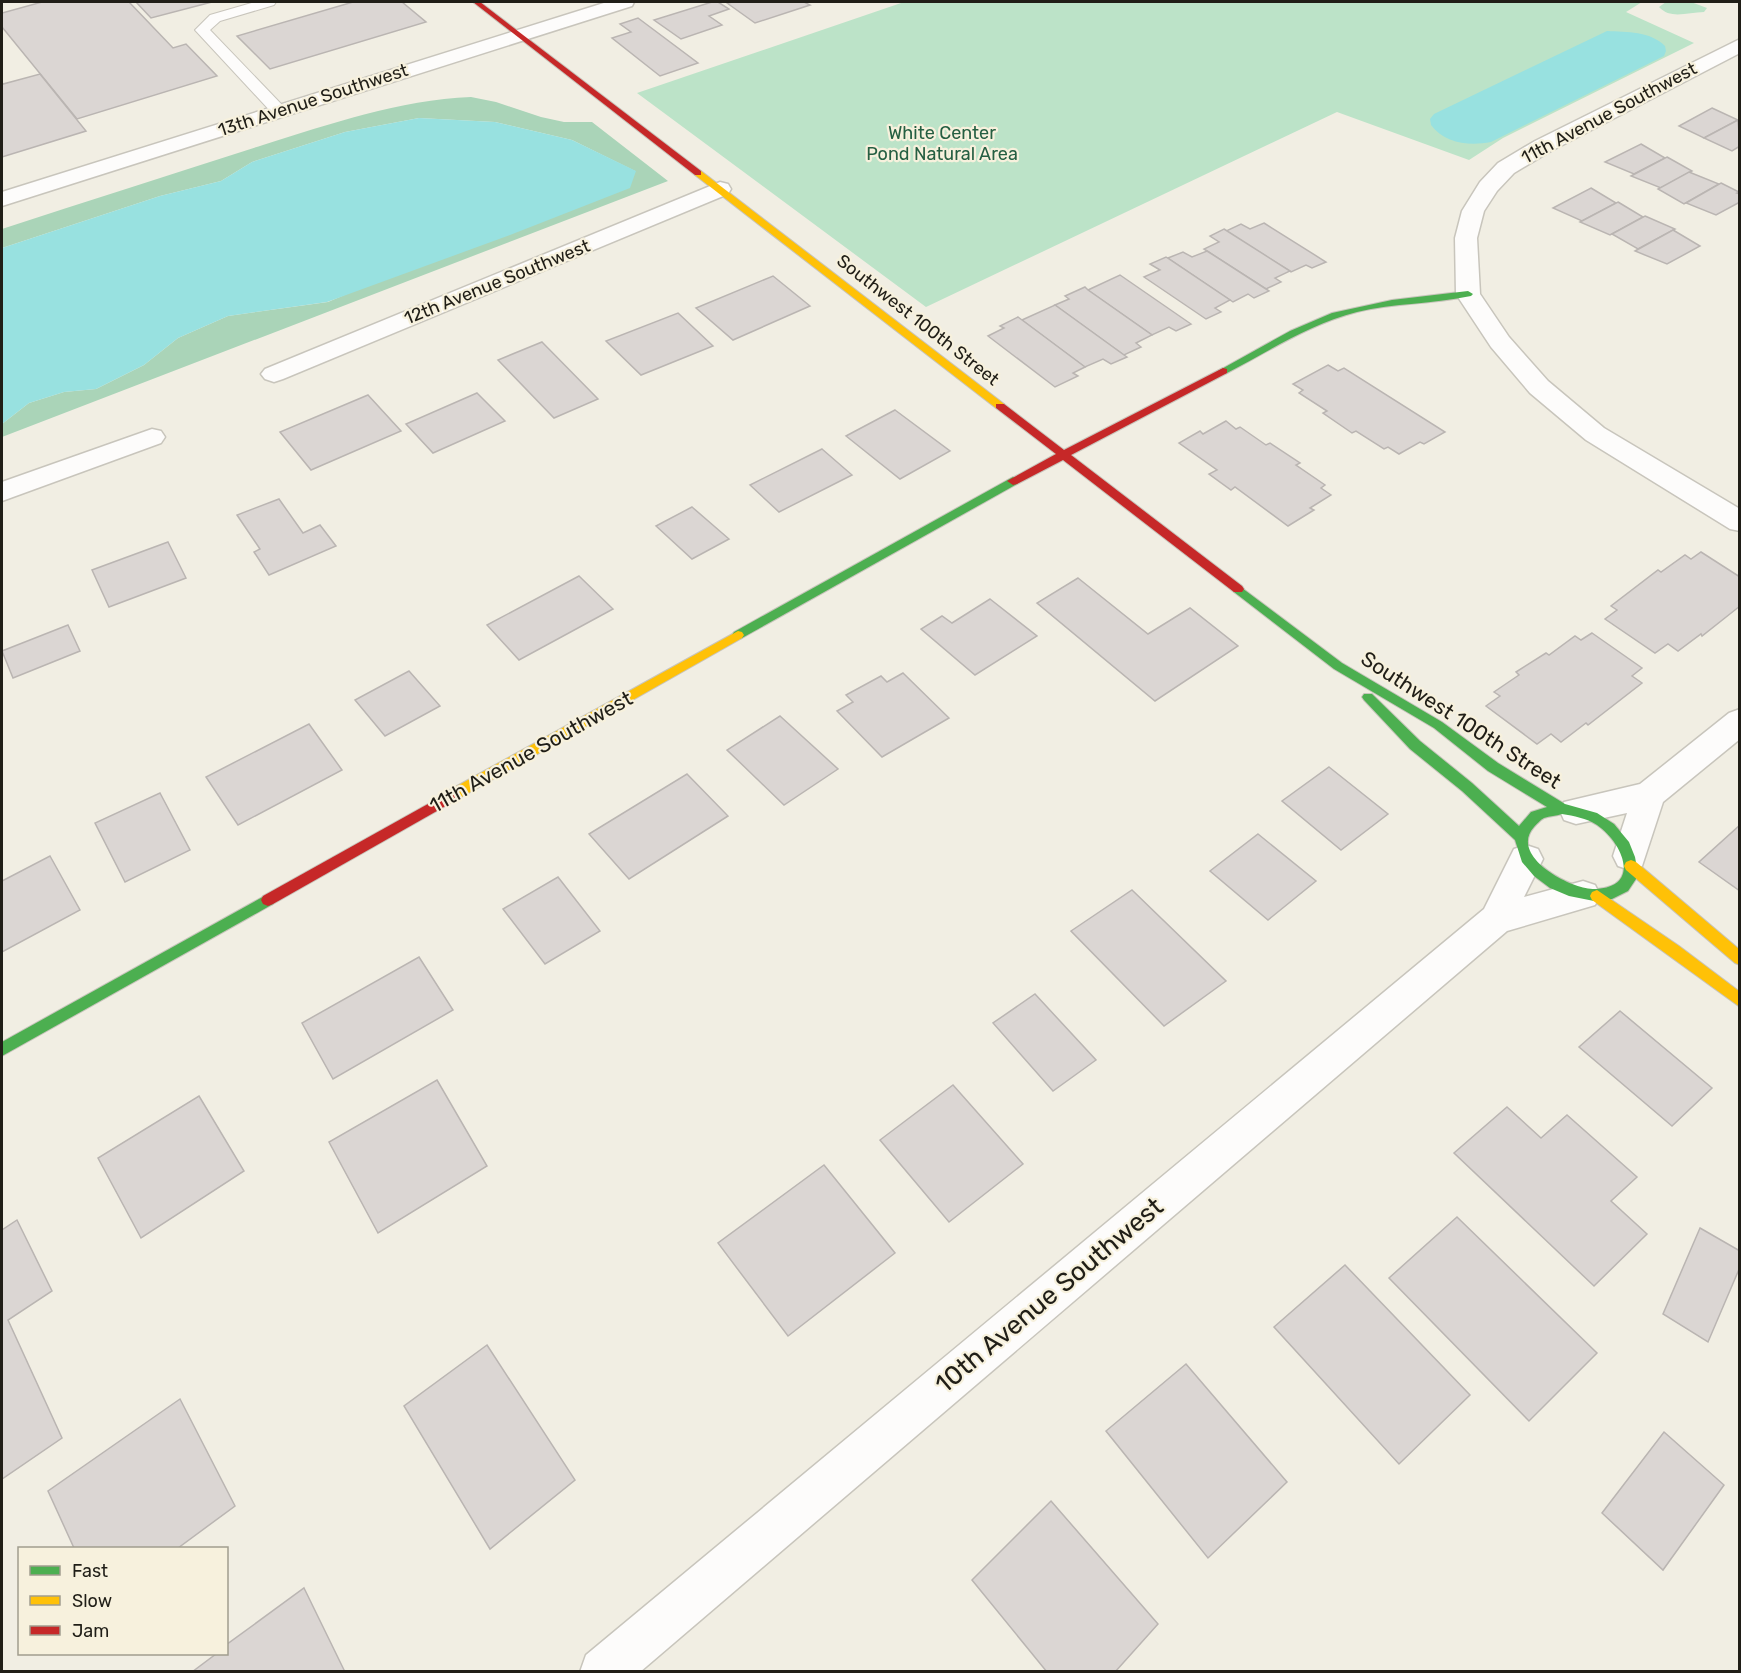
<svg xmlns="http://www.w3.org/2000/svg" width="1741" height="1673" viewBox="0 0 1741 1673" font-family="Rubik,sans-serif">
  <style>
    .green { fill: #bce3c8 }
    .forest { fill: #aad4b8 }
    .water { fill: #98e1e0 }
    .building { fill: #dbd6d3; stroke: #bab5b2; stroke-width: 1.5 }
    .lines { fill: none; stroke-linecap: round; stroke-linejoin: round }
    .lane-casing { stroke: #c8c5bc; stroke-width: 2 }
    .street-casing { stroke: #c8c5bc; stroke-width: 3 }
    .fast-casing { stroke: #c8c5bc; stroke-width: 2 }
    .slow-casing { stroke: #c8c5bc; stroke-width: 2 }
    .jam-casing { stroke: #c8c5bc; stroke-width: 2 }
    .lane { fill: #fdfcfb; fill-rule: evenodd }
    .street { fill: #fdfcfb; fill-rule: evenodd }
    .fast { fill: #4caf50; fill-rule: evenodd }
    .slow { fill: #ffc107; fill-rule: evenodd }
    .jam { fill: #c62828; fill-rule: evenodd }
    .labels { text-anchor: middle; stroke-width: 4.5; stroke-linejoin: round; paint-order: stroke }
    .far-street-label { font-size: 18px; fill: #201e17; stroke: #f7f1dd }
    .far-park-label { font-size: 18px; fill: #255f42; stroke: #f7f1dd }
    .street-label { font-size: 21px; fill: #201e17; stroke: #f7f1dd }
    .near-street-label { font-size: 26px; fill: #201e17; stroke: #f7f1dd }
  </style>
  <rect width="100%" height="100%" fill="#f1eee3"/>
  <g class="green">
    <polygon points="904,2 1642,2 1626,12 1694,43 1503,138 1469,160 1337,112 926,307 637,93"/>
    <path d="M1666 2H1691L1707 8 1704 12C1688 12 1671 20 1659 7Z"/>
  </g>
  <path class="forest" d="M471 97 496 102 541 117 564 122H592L668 181 2 437V424L29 403 64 392 96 389 144 365 178 338 228 316 328 302 635 171 572 140 495 122 419 118 345 132 252 162 221 181 160 196 2 248V229C88 201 175 173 263 145 330 124 399 100 471 97Z"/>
  <g class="water">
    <path d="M1607 31C1627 32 1650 31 1665 46L1666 51 1664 56 1491 142C1470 146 1445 144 1431 125L1430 119 1434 114Z"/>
    <polygon points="419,118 495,122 572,140 636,171 630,188 510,235 327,302 228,316 178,338 144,365 96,389 64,392 29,403 2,424 2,248 160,196 221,181 252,162 345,132"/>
  </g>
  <g class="building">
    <polygon points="42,2 129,2 173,48 186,44 217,76 77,119 2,27 2,13"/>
    <polygon points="136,2 212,2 151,18"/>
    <polygon points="353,2 402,2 426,22 270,69 237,36"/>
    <polygon points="712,2 718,2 729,9 709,16 722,25 681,39 654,20"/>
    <polygon points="733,2 804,2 810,5 755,23 727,3"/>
    <polygon points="638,18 698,63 660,76 612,38 631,32 620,24"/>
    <polygon points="40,74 86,131 2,157 2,82 3,84"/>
    <polygon points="1712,108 1738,120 1704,138 1679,126"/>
    <polygon points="1738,120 1740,146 1732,151 1704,138"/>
    <polygon points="1641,144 1665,158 1634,174 1605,162"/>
    <polygon points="1667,157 1692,171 1661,188 1631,176"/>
    <polygon points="1689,172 1719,184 1684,204 1658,189"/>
    <polygon points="1721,183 1739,192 1737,193 1740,194 1740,202 1716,215 1686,203"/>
    <polygon points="1591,188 1616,203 1582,221 1553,208"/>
    <polygon points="1618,202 1643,217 1610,235 1580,222"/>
    <polygon points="1645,216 1675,229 1638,249 1612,234"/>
    <polygon points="1264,223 1326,262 1312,268 1306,265 1291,272 1226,231 1241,224 1250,229"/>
    <polygon points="1224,229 1290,271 1275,278 1281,282 1266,289 1204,249 1219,242 1210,236"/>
    <polygon points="1673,230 1700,246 1667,264 1635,251"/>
    <polygon points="1207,251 1266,289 1269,291 1254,298 1248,294 1233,302 1168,258 1183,252 1192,257"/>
    <polygon points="1166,257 1230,300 1215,308 1221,312 1206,319 1144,277 1160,270 1150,264"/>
    <polygon points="1120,275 1191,324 1176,331 1169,327 1152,335 1088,290"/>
    <polygon points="773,276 810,306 733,340 696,308"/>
    <polygon points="1085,287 1088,290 1152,335 1136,343 1141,347 1124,355 1055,305 1069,299 1065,296"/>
    <polygon points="1055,305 1124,355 1127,357 1111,364 1103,359 1085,367 1022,320"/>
    <polygon points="678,313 713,346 641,375 606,341"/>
    <polygon points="1018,317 1085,367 1073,373 1078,376 1055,387 988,336 1004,328 1000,326"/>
    <polygon points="542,342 598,399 554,418 498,360"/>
    <polygon points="1328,365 1338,371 1344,368 1445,432 1424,444 1420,442 1399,454 1388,447 1384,449 1356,431 1352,433 1323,413 1327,411 1299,393 1303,390 1293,384"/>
    <polygon points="477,393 505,421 433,453 406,424"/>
    <polygon points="368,395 401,431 311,470 280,432"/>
    <polygon points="895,410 950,451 900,479 846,436"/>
    <polygon points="1226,421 1236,429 1240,427 1266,445 1270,443 1300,463 1296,465 1325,485 1321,488 1331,495 1310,508 1314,510 1288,526 1235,487 1231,490 1209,474 1217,470 1179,443 1200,431 1203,434"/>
    <polygon points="822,449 852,475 779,512 750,485"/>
    <polygon points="279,499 303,533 320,525 336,546 269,575 254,552 260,549 237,515"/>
    <polygon points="692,507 729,539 692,559 656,526"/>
    <polygon points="168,542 186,578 109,607 92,570"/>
    <polygon points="1701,552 1740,577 1740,606 1702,636 1701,634 1678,651 1668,644 1655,653 1605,619 1617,610 1611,606 1658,570 1661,572 1685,555 1691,559"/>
    <polygon points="579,576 613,609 519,660 487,625"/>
    <polygon points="1078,578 1148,634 1190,608 1238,646 1155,701 1037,603"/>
    <polygon points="990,599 1037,636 975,675 921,629 942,616 952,623"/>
    <polygon points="68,625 80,651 13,678 2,651"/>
    <polygon points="1592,633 1642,668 1632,676 1642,683 1588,725 1586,723 1561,742 1551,734 1537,744 1486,706 1500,696 1494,692 1519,675 1516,672 1546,653 1549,655 1575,636 1581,640"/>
    <polygon points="409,671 440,706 385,736 355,700"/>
    <polygon points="903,673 949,718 882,757 837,711 853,702 846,695 881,676 887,682"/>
    <polygon points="780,716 838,769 784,805 727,750"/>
    <polygon points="309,724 342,770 238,825 206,777"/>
    <polygon points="1329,767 1388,814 1341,850 1282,801"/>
    <polygon points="687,774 728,816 629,879 589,834"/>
    <polygon points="160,793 190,850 125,882 95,823"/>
    <polygon points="1740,825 1740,891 1699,862"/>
    <polygon points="1258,834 1316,881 1268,920 1210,871"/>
    <polygon points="50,856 80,910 2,952 2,881"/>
    <polygon points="558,877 600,931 545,964 503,909"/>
    <polygon points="1132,890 1226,981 1164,1026 1071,931"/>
    <polygon points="419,957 453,1010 333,1079 302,1023"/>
    <polygon points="1035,994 1096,1060 1053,1091 993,1023"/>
    <polygon points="1620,1011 1712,1088 1672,1126 1579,1047"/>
    <polygon points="437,1080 487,1166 378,1233 329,1142"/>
    <polygon points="953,1085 1023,1164 949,1222 880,1140"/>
    <polygon points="199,1096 244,1171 141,1238 98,1158"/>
    <polygon points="1507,1107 1541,1138 1567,1115 1637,1177 1611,1201 1647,1234 1594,1286 1454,1153"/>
    <polygon points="824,1165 895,1253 788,1336 718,1243"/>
    <polygon points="1457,1217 1597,1353 1529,1421 1389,1278"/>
    <polygon points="17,1220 52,1291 8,1320 62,1438 2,1479 2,1230"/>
    <polygon points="1700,1228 1740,1251 1740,1267 1708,1342 1663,1314"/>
    <polygon points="1345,1265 1470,1395 1399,1464 1274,1327"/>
    <polygon points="487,1345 575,1480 490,1549 404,1406"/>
    <polygon points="1186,1364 1287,1482 1208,1558 1106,1431"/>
    <polygon points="180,1399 235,1506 178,1548 74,1548 48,1491"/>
    <polygon points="1664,1432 1724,1485 1663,1570 1602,1513"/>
    <polygon points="1051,1501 1158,1624 1115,1672 1047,1672 972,1580"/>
    <polygon points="304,1588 345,1672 192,1672 216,1654 226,1654 226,1645"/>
  </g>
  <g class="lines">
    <defs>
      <polygon id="lane" points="255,2 276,2 274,5 220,21 210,30 285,108 287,111 279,116 273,114 195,30 210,15"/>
      <g id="street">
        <polygon points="607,2 634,2 632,6 2,206 2,192"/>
        <polygon points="1740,39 1740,53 1551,151 1514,173 1497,191 1484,211 1477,238 1480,294 1509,337 1548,381 1604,428 1740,509 1740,531 1730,529 1586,440 1530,393 1491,347 1456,294 1455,238 1462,211 1480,182 1498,163 1535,141"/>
        <polygon points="720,182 728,184 731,189 728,194 283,379 274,382 265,379 261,374 265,369"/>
        <polygon points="152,429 161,431 165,437 161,443 2,501 2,482"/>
        <polygon points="1740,709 1740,739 1663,802 1642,866 1630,870 1618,866 1613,856 1627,813 1576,824 1564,820 1560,811 1564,802 1640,784 1729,713"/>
        <polygon points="1526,845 1538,849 1543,859 1524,897 1583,881 1595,885 1600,895 1595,905 1507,931 640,1672 580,1672 586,1655 1484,909 1514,849"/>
      </g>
      <g id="fast">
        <path d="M1468 291 1473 294 1471 296C1434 304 1394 303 1357 312 1310 324 1269 351 1227 373L1223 374 1218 371 1290 331 1332 313 1392 300Z"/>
        <polygon points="1013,477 1019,481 1017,484 742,638 738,639 732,635 734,632"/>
        <path d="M1238 585 1342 663 1442 722 1498 763 1565 804 1597 813 1614 824 1629 842 1635 857 1637 868 1636 879 1628 891 1612 899 1594 901 1569 896 1550 888 1534 876 1522 862 1515 840 1462 791 1410 749 1364 700 1362 697 1364 694H1372L1420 741 1472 783 1519 826 1531 812 1547 807 1488 771 1434 728 1334 669 1234 592 1232 589 1234 586ZM1562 814C1574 816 1586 818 1597 825 1622 842 1642 886 1597 889 1572 891 1508 856 1534 827 1537 824 1540 820 1544 818 1550 816 1556 816 1562 814Z"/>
        <polygon points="268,894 273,896 275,900 273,904 2,1056 2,1042"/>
      </g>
      <g id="slow">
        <polygon points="695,171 701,171 1004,404 1004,408 996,408 695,175"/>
        <polygon points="738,631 742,632 744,635 742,638 458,799 448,799 446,795 448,791"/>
        <polygon points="1631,860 1636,862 1740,950 1740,965 1735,963 1626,870 1624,866 1626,862"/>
        <polygon points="1597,890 1679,946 1740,992 1740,1007 1592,900 1590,896 1592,892"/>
      </g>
      <g id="jam">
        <polygon points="473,2 480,2 701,171 701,175 695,175"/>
        <polygon points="1223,368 1227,369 1227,373 1071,455 1242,586 1244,589 1242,592 1234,592 1063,460 1017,484 1013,485 1007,481 1056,454 996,408 996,404 1004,404 1064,450"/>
        <polygon points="453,790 458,791 460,795 458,799 273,904 268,906 263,904 261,900 263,896"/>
      </g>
    </defs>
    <use href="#lane" class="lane-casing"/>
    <use href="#street" class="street-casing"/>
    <use href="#fast" class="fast-casing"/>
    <use href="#slow" class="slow-casing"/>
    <use href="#jam" class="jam-casing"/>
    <use href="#lane" class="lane"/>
    <use href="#street" class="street"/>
    <use href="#fast" class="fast"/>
    <use href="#slow" class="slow"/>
    <use href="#jam" class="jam"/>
  </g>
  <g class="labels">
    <g class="far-street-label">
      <text transform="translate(313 100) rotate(-18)" y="6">13th Avenue Southwest</text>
      <text transform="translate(1609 113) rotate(-28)" y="6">11th Avenue Southwest</text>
      <text transform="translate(497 282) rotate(-22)" y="6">12th Avenue Southwest</text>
      <text transform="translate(918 320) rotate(38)" y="6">Southwest 100th Street</text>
    </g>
    <g class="far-park-label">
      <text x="942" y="139">White Center<tspan x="942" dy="21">Pond Natural Area</tspan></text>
    </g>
    <g class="street-label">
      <text transform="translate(1461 720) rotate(33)" y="7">Southwest 100th Street</text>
      <text transform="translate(531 752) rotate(-29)" y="7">11th Avenue Southwest</text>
    </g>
    <g class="near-street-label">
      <text transform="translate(1049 1295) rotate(-40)" y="9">10th Avenue Southwest</text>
    </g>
  </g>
  <rect width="1741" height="1673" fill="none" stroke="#201e17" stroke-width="6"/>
  <rect x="18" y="1547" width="210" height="108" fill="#f7f1dd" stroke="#a19d8e" stroke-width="1.5"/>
  <rect x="30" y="1566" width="30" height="9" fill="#4caf50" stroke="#a19d8e" stroke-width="1.5"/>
  <text x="72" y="1577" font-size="18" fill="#201e17">Fast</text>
  <rect x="30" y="1596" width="30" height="9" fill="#ffc107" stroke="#a19d8e" stroke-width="1.5"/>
  <text x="72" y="1607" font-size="18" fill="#201e17">Slow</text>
  <rect x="30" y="1626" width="30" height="9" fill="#c62828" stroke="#a19d8e" stroke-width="1.5"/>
  <text x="72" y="1637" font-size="18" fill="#201e17">Jam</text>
</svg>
